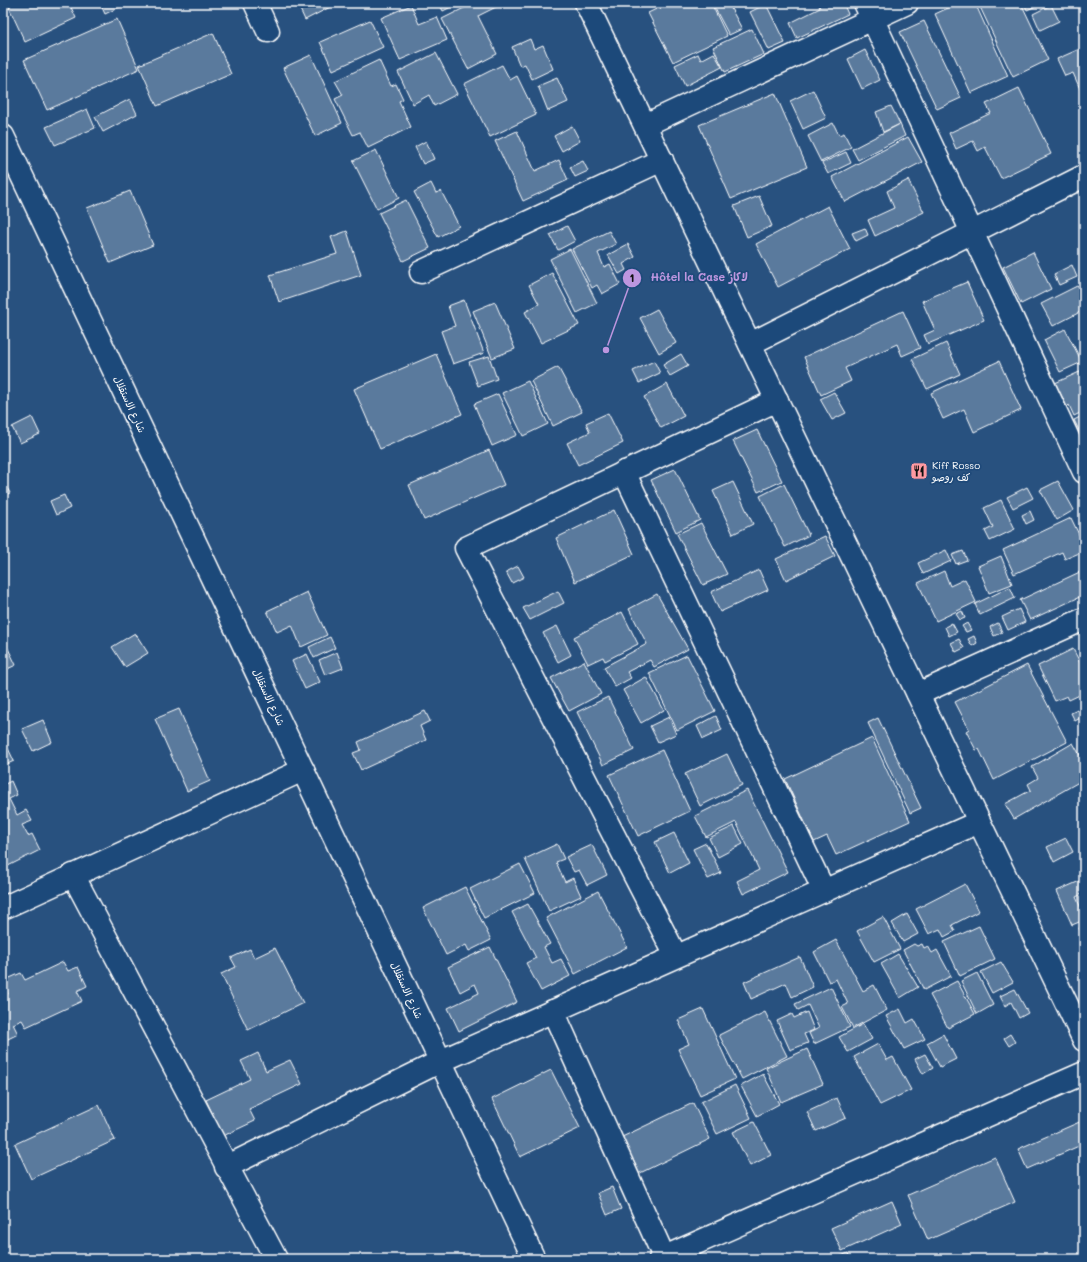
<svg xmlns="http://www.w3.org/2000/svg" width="1087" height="1262" viewBox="0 0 1087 1262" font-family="Mali,'Playpen Sans Arabic',sans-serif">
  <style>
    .building { fill: #5a7a9d; stroke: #fff }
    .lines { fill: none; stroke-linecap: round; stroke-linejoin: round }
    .minor-casing { stroke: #fff; stroke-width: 25 }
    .tertiary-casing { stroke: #fff; stroke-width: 25 }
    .trunk-casing { stroke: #fff; stroke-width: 25 }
    .minor { stroke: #1f4a7a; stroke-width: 22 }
    .tertiary { stroke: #1f4a7a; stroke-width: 22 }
    .trunk { stroke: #1f4a7a; stroke-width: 22 }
    .labels { text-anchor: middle; stroke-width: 3.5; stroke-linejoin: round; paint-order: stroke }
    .street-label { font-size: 10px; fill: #fff; stroke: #1f4a7a }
    .poi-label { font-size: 10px; fill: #fff; stroke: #1f4a7a; text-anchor: start }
    .leader { fill: none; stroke: #bd96df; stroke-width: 1.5 }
    .callout-dot { fill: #bd96df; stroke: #1f4a7a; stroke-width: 1.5 }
    .mark-label { font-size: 12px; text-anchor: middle; font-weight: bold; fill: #111 }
    .callout-label { font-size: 11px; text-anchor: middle; font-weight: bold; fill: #bd96df; stroke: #1f4a7a; stroke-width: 3.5; stroke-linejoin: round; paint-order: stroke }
  </style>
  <rect width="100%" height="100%" fill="#28517f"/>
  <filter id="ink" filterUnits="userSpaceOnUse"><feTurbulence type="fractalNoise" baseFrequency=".025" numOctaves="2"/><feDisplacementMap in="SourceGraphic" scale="8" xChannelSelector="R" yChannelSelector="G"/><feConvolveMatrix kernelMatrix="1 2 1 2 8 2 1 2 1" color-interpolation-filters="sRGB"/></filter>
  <g filter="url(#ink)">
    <g class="building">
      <polygon points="7,3 69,3 76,18 25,42"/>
      <polygon points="100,3 128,3 105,14"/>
      <polygon points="297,3 338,3 305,20"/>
      <polygon points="439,3 459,3 443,11"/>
      <polygon points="474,3 504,3 478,16 497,54 468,69 442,19"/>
      <polygon points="669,3 711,3 727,36 673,62 648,13"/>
      <polygon points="712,3 728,3 742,29 729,35"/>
      <polygon points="818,3 843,3 848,14 797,38 790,23 820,8"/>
      <polygon points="959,3 975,3 1008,76 971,93 935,14"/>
      <polygon points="987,3 1021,3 1048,60 1013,77 980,7"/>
      <polygon points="1024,3 1043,3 1027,10"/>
      <polygon points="766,4 785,43 769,50 750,12"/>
      <polygon points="411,5 419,24 437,17 447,40 400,60 381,18"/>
      <polygon points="1051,5 1059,21 1040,30 1033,14"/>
      <polygon points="117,19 139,69 47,110 24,60"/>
      <polygon points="370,20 383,47 333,70 320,42"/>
      <polygon points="924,21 961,98 937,109 900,32"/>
      <polygon points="752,29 764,54 725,72 713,47"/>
      <polygon points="213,33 231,74 157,106 139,65"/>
      <polygon points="530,39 534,49 543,45 553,69 532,79 525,64 520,66 512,47"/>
      <polygon points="1084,47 1084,98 1073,73 1065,76 1057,59"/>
      <polygon points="865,50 880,80 862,89 848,59"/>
      <polygon points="436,53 457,94 434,106 429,95 413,104 398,72"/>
      <polygon points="714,53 722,67 685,86 675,65 698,54 701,60"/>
      <polygon points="311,55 342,123 315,136 283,68"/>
      <polygon points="379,60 391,86 396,84 403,99 399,101 411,127 368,148 360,132 353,135 335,99 343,95 335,81"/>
      <polygon points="502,65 510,80 517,76 536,115 490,137 464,84"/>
      <polygon points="557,78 568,102 548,111 538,86"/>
      <polygon points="1019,88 1051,154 1001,178 985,147 978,151 973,141 956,149 949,133 991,113 986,104"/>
      <polygon points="813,90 826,118 803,129 790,101"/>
      <polygon points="775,93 807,167 731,199 699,125"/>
      <polygon points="130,99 137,114 103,132 95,117"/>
      <polygon points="891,106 900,124 883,132 876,112"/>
      <polygon points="87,109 95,128 55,145 46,127"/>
      <polygon points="833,123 839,135 844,133 851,147 821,162 808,136"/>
      <polygon points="900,124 905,136 858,160 852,149"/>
      <polygon points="572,126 580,141 562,151 554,136"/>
      <polygon points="517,131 535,171 559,160 568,180 523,201 495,141"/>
      <polygon points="908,137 922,162 845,202 832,177"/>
      <polygon points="426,141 434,159 423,164 415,147"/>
      <polygon points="376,150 399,198 377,209 353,161"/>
      <polygon points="846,152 851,163 828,174 822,163"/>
      <polygon points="583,161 588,171 575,177 570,167"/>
      <polygon points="908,180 924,212 875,236 868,220 894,208 887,191"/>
      <polygon points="431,183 436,193 441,191 459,226 438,237 414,192"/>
      <polygon points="130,191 153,245 110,263 87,208"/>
      <polygon points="759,196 772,226 747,237 734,206"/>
      <polygon points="406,200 430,248 403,261 379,213"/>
      <polygon points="828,206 850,249 778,287 756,244"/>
      <polygon points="567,226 575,241 558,250 550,235"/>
      <polygon points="865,228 868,235 856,241 852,233"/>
      <polygon points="347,231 361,275 279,302 270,275 337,254 331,237"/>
      <polygon points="609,231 616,244 598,253 604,267 610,264 620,284 602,294 597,285 592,288 572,249"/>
      <polygon points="628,244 635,257 623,264 626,270 619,274 608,255"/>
      <polygon points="570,249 597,303 577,313 550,259"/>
      <polygon points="1033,252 1051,289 1021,304 1003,267"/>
      <polygon points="1072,265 1077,277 1059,285 1054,274"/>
      <polygon points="552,273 579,325 541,343 525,312 539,304 529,285"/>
      <polygon points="1084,276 1084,288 1079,279"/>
      <polygon points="967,282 984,320 928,344 924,335 935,330 922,301"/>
      <polygon points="1079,285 1084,295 1084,310 1053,326 1041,304"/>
      <polygon points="464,300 484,353 453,364 441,331 455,326 448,306"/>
      <polygon points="495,302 515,349 492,358 473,311"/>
      <polygon points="657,309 676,343 659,353 640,318"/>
      <polygon points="903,311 920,348 902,356 897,344 845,368 851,381 821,395 804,357"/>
      <polygon points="1065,329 1082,362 1060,372 1044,340"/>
      <polygon points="1084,339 1084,353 1079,341"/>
      <polygon points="946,343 960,374 927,389 912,359"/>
      <polygon points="436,354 462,414 380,449 354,389"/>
      <polygon points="681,354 688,366 670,376 663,365"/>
      <polygon points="489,356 497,379 478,386 469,362"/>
      <polygon points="654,361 660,373 639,383 633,371"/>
      <polygon points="999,361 1021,410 974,432 964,409 943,419 931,393"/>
      <polygon points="558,367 582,412 553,426 531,381"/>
      <polygon points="1084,370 1084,411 1074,416 1069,405 1067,407 1055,383"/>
      <polygon points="528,381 548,424 523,436 502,393"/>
      <polygon points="667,384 684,416 661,428 644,397"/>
      <polygon points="834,392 846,413 832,420 820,399"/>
      <polygon points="498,394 517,435 492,446 474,404"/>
      <polygon points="608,413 623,443 578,465 567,443 590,432 586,423"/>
      <polygon points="1084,415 1084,440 1074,420"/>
      <polygon points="32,417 40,434 20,443 12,427"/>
      <polygon points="757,430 782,481 758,492 733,441"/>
      <polygon points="489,450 504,485 424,520 409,485"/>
      <polygon points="675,469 700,520 676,532 651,480"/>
      <polygon points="3,480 10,493 3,496"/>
      <polygon points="1058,481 1074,510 1057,520 1040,490"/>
      <polygon points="733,482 753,524 733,534 713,491"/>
      <polygon points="784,484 809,535 785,547 760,496"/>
      <polygon points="1027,487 1033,498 1013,508 1007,497"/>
      <polygon points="64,495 70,508 56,515 50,501"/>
      <polygon points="1001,500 1015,529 990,541 985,531 993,527 984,508"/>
      <polygon points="614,510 634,554 575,582 556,538"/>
      <polygon points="1030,511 1034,520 1026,524 1022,515"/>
      <polygon points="1071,518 1084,545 1084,551 1065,559 1062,552 1014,574 1003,550"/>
      <polygon points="701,523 727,574 703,585 677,534"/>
      <polygon points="825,536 835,556 786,580 776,559"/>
      <polygon points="946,550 951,561 923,574 918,563"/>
      <polygon points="963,551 967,560 956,564 952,555"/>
      <polygon points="1001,556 1012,584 989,593 978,566"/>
      <polygon points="518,566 524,577 512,583 506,572"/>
      <polygon points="759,570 768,590 720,612 711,592"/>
      <polygon points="1084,570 1084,595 1030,620 1020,600"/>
      <polygon points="944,571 950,586 965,579 976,602 936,621 918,583"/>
      <polygon points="1010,587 1015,598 980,615 975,604"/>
      <polygon points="558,591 564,603 530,620 523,608"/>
      <polygon points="307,592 327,635 301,647 292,625 277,632 267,611"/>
      <polygon points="657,594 688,649 654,667 650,660 627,672 631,678 615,687 604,667 647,644 629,609"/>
      <polygon points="1019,609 1025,622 1008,630 1002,617"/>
      <polygon points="962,611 965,618 960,620 956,614"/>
      <polygon points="622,612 638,644 605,661 603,657 588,664 574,637"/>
      <polygon points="952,623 957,632 949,636 945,627"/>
      <polygon points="967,623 971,630 966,632 962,626"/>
      <polygon points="998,623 1002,632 994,636 990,627"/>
      <polygon points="557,626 571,655 558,662 543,633"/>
      <polygon points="135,633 148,653 125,667 112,647"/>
      <polygon points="974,636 977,643 972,646 968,639"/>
      <polygon points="330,637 335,648 314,658 309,647"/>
      <polygon points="3,638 16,665 3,671"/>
      <polygon points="959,639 964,648 956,652 951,643"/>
      <polygon points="1073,649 1084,670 1084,693 1069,700 1067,696 1055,701 1038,666"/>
      <polygon points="337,652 343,668 325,675 319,660"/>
      <polygon points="307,654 320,682 305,689 292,661"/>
      <polygon points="687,655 715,711 677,730 649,673"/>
      <polygon points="584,661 601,694 569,711 551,678"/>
      <polygon points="1027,665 1067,742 994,780 979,749 976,750 966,731 969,729 955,702"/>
      <polygon points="646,677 664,710 641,723 623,690"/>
      <polygon points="608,697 634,750 603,765 577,712"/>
      <polygon points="1084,707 1084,721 1082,717 1075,721 1071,713"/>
      <polygon points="179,709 210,781 187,791 155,719"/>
      <polygon points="425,711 430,721 420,726 426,740 361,770 353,753 361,750 358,742"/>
      <polygon points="716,716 722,730 703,739 697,726"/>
      <polygon points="669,717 676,734 658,742 650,726"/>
      <polygon points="878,718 921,808 910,813 868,723"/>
      <polygon points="43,720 52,742 33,751 22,729"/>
      <polygon points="872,738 910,821 836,855 827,836 814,842 785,779"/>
      <polygon points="1073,743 1084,762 1084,779 1014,819 1005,804 1031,790 1028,784 1038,778 1032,767"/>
      <polygon points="6,744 14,761 3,766 3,745"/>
      <polygon points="662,750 690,811 638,836 609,775"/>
      <polygon points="727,754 742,785 700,806 685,774"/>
      <polygon points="11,781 17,795 9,799 17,815 26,810 32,821 22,825 28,836 32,834 40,850 6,867 3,860 3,785"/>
      <polygon points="747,790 788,872 743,894 737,881 759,870 736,822 706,837 695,816"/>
      <polygon points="734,826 743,844 718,857 709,838"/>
      <polygon points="674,833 689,863 670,873 655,842"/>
      <polygon points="1066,838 1073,852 1054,862 1047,847"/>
      <polygon points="706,843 721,873 708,879 693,849"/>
      <polygon points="557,844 564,859 556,862 565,882 573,878 581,896 549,911 525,859"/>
      <polygon points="592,845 607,875 587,885 579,870 574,872 566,857"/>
      <polygon points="520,864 535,893 484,918 470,889"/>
      <polygon points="1082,880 1084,893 1076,897 1084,915 1084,920 1072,925 1057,891"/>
      <polygon points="965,884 979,911 952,925 955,931 944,937 940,929 929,934 916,909"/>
      <polygon points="465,887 491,940 469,951 466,945 446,955 423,908"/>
      <polygon points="598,891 627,947 575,974 546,918"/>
      <polygon points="528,904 550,944 544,947 552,963 561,959 570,976 541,991 526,963 536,958 512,912"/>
      <polygon points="907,914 918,934 903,942 892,923"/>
      <polygon points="883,917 900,949 874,962 857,931"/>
      <polygon points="979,926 995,959 960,976 944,942"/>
      <polygon points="1084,926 1084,938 1079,928"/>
      <polygon points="836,940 863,991 874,985 887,1010 853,1028 842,1007 848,1004 836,979 829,982 814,952"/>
      <polygon points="914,944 917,946 922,944 924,948 928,946 932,953 937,950 951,976 924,990 903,950"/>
      <polygon points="490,947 517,1002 459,1031 448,1008 479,993 475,984 460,992 448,967"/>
      <polygon points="275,948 303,1003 248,1030 221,974 236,967 231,958 250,949 254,958"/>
      <polygon points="898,954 918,987 900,998 881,964"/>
      <polygon points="800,957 813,987 792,997 786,983 751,999 744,982"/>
      <polygon points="63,962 68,971 78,967 87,986 77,991 82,1001 26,1027 22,1020 13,1024 18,1034 4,1041 3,996 8,994 3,981 21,973 25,980"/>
      <polygon points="1001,962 1013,982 992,993 981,972"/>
      <polygon points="977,973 993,1005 977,1014 961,981"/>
      <polygon points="957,981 975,1014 948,1028 930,995"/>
      <polygon points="831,987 850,1027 814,1044 809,1033 819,1028 808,1005 798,1010 795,1004"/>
      <polygon points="1015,989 1028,1013 1019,1018 1011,1002 1005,1006 1000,996"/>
      <polygon points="703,1009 735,1079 700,1095 678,1049 689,1044 678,1020"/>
      <polygon points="900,1009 907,1023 914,1019 925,1039 904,1049 886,1016"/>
      <polygon points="765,1012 787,1056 742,1079 719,1035"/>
      <polygon points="807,1012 814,1030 804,1034 808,1043 790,1050 777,1021 792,1014 794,1018"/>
      <polygon points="863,1024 872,1039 848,1052 839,1037"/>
      <polygon points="943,1034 956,1059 940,1067 927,1043"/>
      <polygon points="1010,1034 1015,1042 1009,1046 1004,1038"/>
      <polygon points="878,1044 887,1060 893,1057 911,1090 880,1105 854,1057"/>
      <polygon points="807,1049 823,1084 781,1102 766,1068"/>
      <polygon points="258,1053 266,1071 290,1060 302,1084 249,1109 255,1121 223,1136 206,1100 250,1079 241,1061"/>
      <polygon points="925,1054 933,1068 923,1074 915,1059"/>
      <polygon points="551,1070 580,1128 520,1157 492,1099"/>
      <polygon points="763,1074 779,1104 757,1116 741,1086"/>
      <polygon points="735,1085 751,1118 717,1134 701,1102"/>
      <polygon points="837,1098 846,1118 816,1131 807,1112"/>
      <polygon points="693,1103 710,1139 638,1174 620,1138"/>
      <polygon points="99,1105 115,1140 31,1179 15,1144"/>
      <polygon points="1084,1120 1084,1151 1081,1145 1027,1169 1018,1149"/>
      <polygon points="754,1122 771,1155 750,1166 733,1132"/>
      <polygon points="995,1157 1015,1202 928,1240 908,1195"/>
      <polygon points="612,1187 621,1209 607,1215 598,1193"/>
      <polygon points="892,1201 902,1224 842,1251 831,1228"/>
      <polygon points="848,1253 850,1259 834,1259"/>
    </g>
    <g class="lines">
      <defs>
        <g id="minor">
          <polyline points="255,3 268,31"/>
          <polyline points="865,3 1084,472"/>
          <polyline points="645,125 907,3"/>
          <polyline points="421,272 662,160"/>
          <polyline points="750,344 1084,176"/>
          <polyline points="624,472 824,891"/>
          <polyline points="918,694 1084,619"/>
          <polyline points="73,875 276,1259"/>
          <polyline points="3,908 303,770"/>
          <polyline points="676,956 466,548 777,400"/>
          <polyline points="553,1011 664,1257"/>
          <polyline points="226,1167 441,1061 979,822"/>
        </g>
        <g id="tertiary">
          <polyline points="586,3 1084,1040"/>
          <polyline points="660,1259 1084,1073"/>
        </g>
        <polyline id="trunk" points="3,136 534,1259"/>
      </defs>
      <use href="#minor" class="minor-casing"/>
      <use href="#tertiary" class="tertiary-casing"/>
      <use href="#trunk" class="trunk-casing"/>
      <use href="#minor" class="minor"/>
      <use href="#tertiary" class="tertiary"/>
      <use href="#trunk" class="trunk"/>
    </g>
  </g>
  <defs>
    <symbol id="restaurant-square" viewBox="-11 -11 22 22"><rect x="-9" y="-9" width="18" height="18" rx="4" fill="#ff9aa2" stroke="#1f4a7a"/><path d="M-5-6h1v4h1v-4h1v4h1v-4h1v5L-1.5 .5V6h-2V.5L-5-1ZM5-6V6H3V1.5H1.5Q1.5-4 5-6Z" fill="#111"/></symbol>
  </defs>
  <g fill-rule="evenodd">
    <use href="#restaurant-square" x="909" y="461" width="20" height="20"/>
  </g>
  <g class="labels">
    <g class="street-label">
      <text transform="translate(130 404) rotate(65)" y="4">شارع الاستقلال</text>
      <text transform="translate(269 697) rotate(65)" y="4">شارع الاستقلال</text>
      <text transform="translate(407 990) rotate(65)" y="4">شارع الاستقلال</text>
    </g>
    <g class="poi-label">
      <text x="932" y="469">Kiff Rosso<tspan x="932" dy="12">كف روصو</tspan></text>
    </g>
  </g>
  <path class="leader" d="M606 350L632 278"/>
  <g class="callout-dot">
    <circle cx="606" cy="350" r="4"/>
    <circle cx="632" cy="278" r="10"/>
  </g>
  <g class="mark-label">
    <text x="632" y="282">1</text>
  </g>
  <g class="callout-label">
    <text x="699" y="281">Hôtel la Case لاكاز</text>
  </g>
  <rect width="1087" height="1262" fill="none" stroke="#1f4a7a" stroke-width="16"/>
  <rect x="8" y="8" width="1071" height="1246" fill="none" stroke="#fff" stroke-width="1.5" filter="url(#ink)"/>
</svg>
